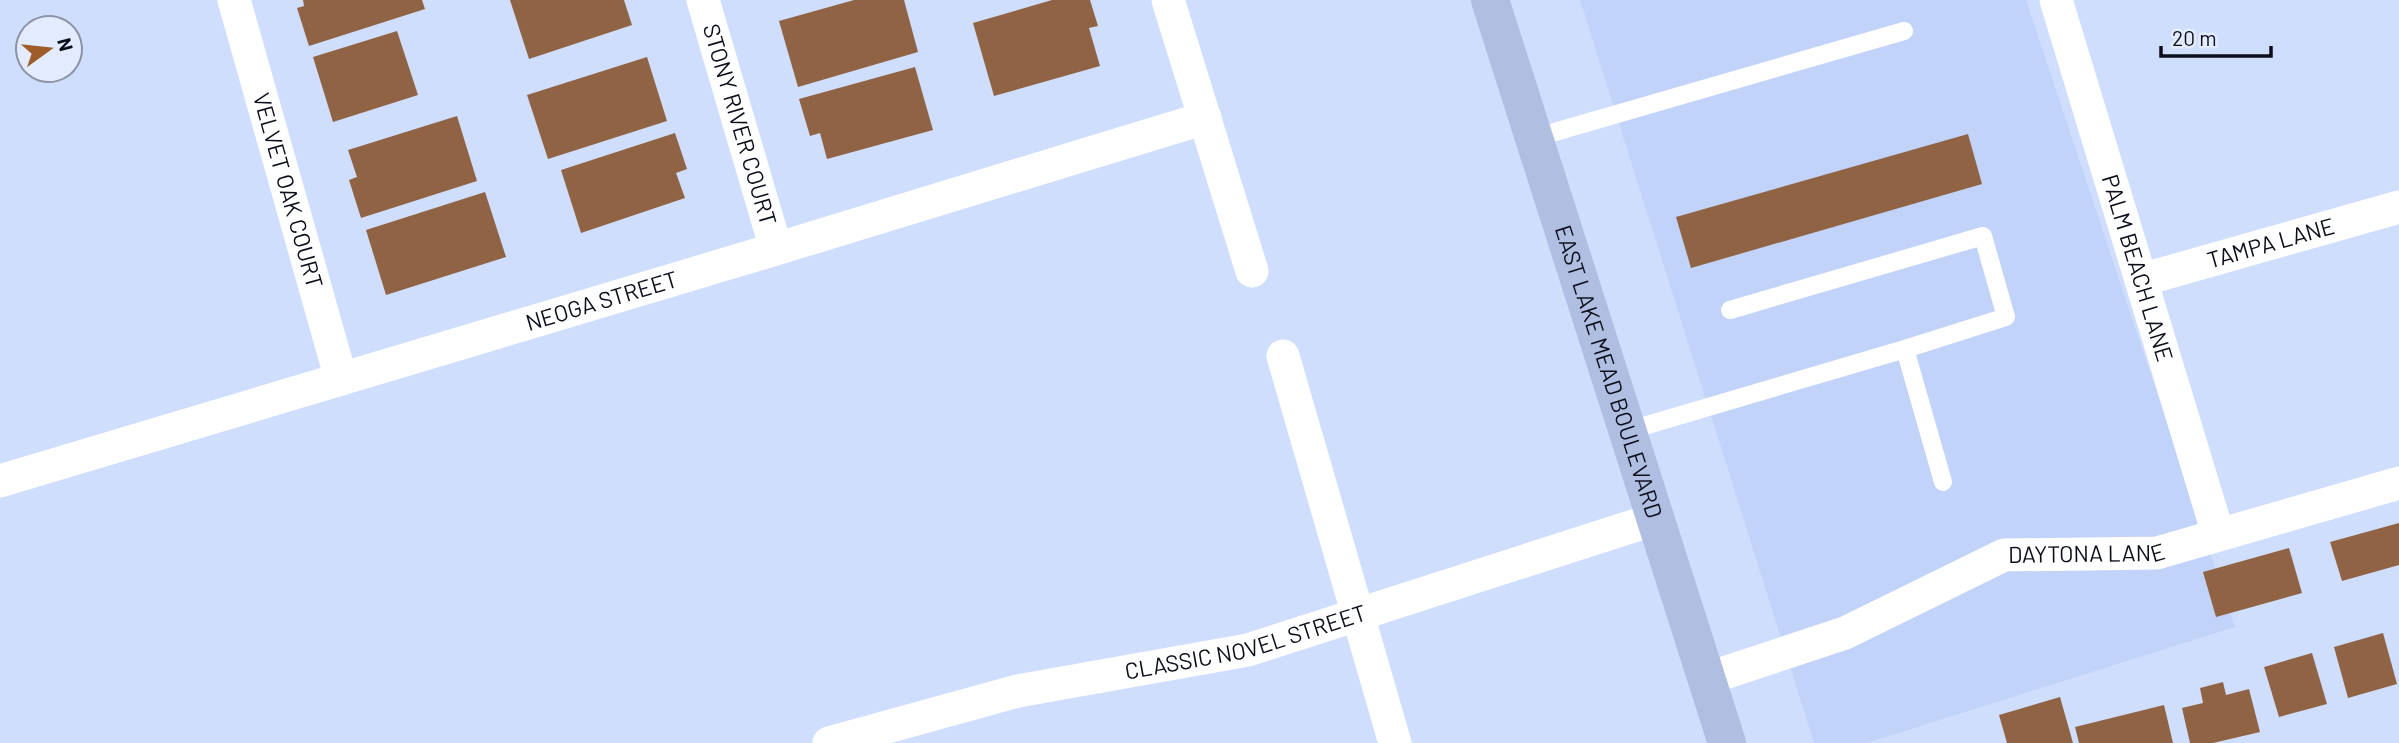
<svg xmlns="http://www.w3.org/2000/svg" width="2399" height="743" viewBox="0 0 2399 743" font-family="Barlow,sans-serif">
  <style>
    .built { fill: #c2d3f9 }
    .building { fill: #8f6343 }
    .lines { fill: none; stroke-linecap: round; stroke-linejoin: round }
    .service { stroke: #fff; stroke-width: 18 }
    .minor { stroke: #fff; stroke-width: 33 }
    .primary { stroke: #b0bee1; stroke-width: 38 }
    .labels { text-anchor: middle; stroke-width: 7; stroke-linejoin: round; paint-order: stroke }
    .street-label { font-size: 23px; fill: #0b0f1a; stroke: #e3ebff }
  </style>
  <rect width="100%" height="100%" fill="#d0defe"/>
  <polygon class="built" points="1580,0 2026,0 2235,627 1867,743 1814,743"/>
  <g class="building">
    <polygon points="303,0 422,0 425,9 309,46 297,8 304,6"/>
    <polygon points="510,0 624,0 632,25 529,59"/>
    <polygon points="854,0 904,0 918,52 798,87 779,21"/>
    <polygon points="1052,0 1090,0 1098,26 1089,28 1100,66 994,96 973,23"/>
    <polygon points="397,31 418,95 333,122 313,57"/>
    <polygon points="647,57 667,121 548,159 527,95"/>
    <polygon points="915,67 933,130 827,159 820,133 810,136 799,99"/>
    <polygon points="457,116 477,181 361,218 349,180 357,177 348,150"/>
    <polygon points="675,133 687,169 676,173 685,198 581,233 561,170"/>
    <polygon points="1968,134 1982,184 1691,268 1676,217"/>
    <polygon points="485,192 506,257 386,295 366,230"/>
    <polygon points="2399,523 2399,565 2342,581 2330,542"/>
    <polygon points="2289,548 2302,593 2216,617 2203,572"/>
    <polygon points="2383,633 2397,684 2348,698 2334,647"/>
    <polygon points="2312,653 2327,704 2279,717 2264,667"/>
    <polygon points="2223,682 2226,695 2249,689 2260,732 2213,743 2190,743 2182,708 2203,703 2200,688"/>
    <polygon points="2060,697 2073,743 2007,743 1999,715"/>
    <polygon points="2164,705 2173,743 2079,743 2075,727"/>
  </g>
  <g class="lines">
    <g class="service">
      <polyline points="1534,138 1904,31"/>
      <polyline points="1905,349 1943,482"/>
      <polyline points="1627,431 1905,349 2006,317 1983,236 1730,310"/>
    </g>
    <g class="minor">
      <path id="s1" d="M234 0 341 379"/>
      <path id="s2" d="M703 0 776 249"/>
      <polyline points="1168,0 1252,271"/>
      <path id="s3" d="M2056 0 2218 534"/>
      <path id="s4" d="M2141 280 2399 207"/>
      <polyline points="1283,356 1395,743"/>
      <path id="s5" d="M0 481 776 249 1205 118"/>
      <path id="s6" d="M1706 679 1845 633 2004 555 2157 553 2399 483"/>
      <path id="s7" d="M829 743 1018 691 1248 650 1655 519"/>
    </g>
    <path class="primary" id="s8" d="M1490 0 1727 743"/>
  </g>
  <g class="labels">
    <g class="street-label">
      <text dy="8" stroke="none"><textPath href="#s2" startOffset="130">STONY RIVER COURT</textPath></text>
      <text dy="8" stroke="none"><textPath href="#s1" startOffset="198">VELVET OAK COURT</textPath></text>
      <text dy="8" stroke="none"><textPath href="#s4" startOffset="135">TAMPA LANE</textPath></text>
      <text dy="8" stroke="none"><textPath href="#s3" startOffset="280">PALM BEACH LANE</textPath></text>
      <text dy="8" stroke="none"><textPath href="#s5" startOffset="628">NEOGA STREET</textPath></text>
      <text dy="8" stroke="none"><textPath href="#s8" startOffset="390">EAST LAKE MEAD BOULEVARD</textPath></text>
      <text dy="8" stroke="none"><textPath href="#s6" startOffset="406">DAYTONA LANE</textPath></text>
      <text dy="8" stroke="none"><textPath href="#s7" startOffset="429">CLASSIC NOVEL STREET</textPath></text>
    </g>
  </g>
  <g transform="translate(49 49) rotate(75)"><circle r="33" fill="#e3ebff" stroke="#8d93a3" stroke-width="2"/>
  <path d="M0-5L12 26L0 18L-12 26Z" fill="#9e5d28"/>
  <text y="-10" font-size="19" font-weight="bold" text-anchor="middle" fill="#0b0f1a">N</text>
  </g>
  <path d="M2161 46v10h110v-10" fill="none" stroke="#0b0f1a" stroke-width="3.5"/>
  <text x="2172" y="46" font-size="21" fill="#0b0f1a" stroke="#e3ebff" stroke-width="5" paint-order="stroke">20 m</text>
</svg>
